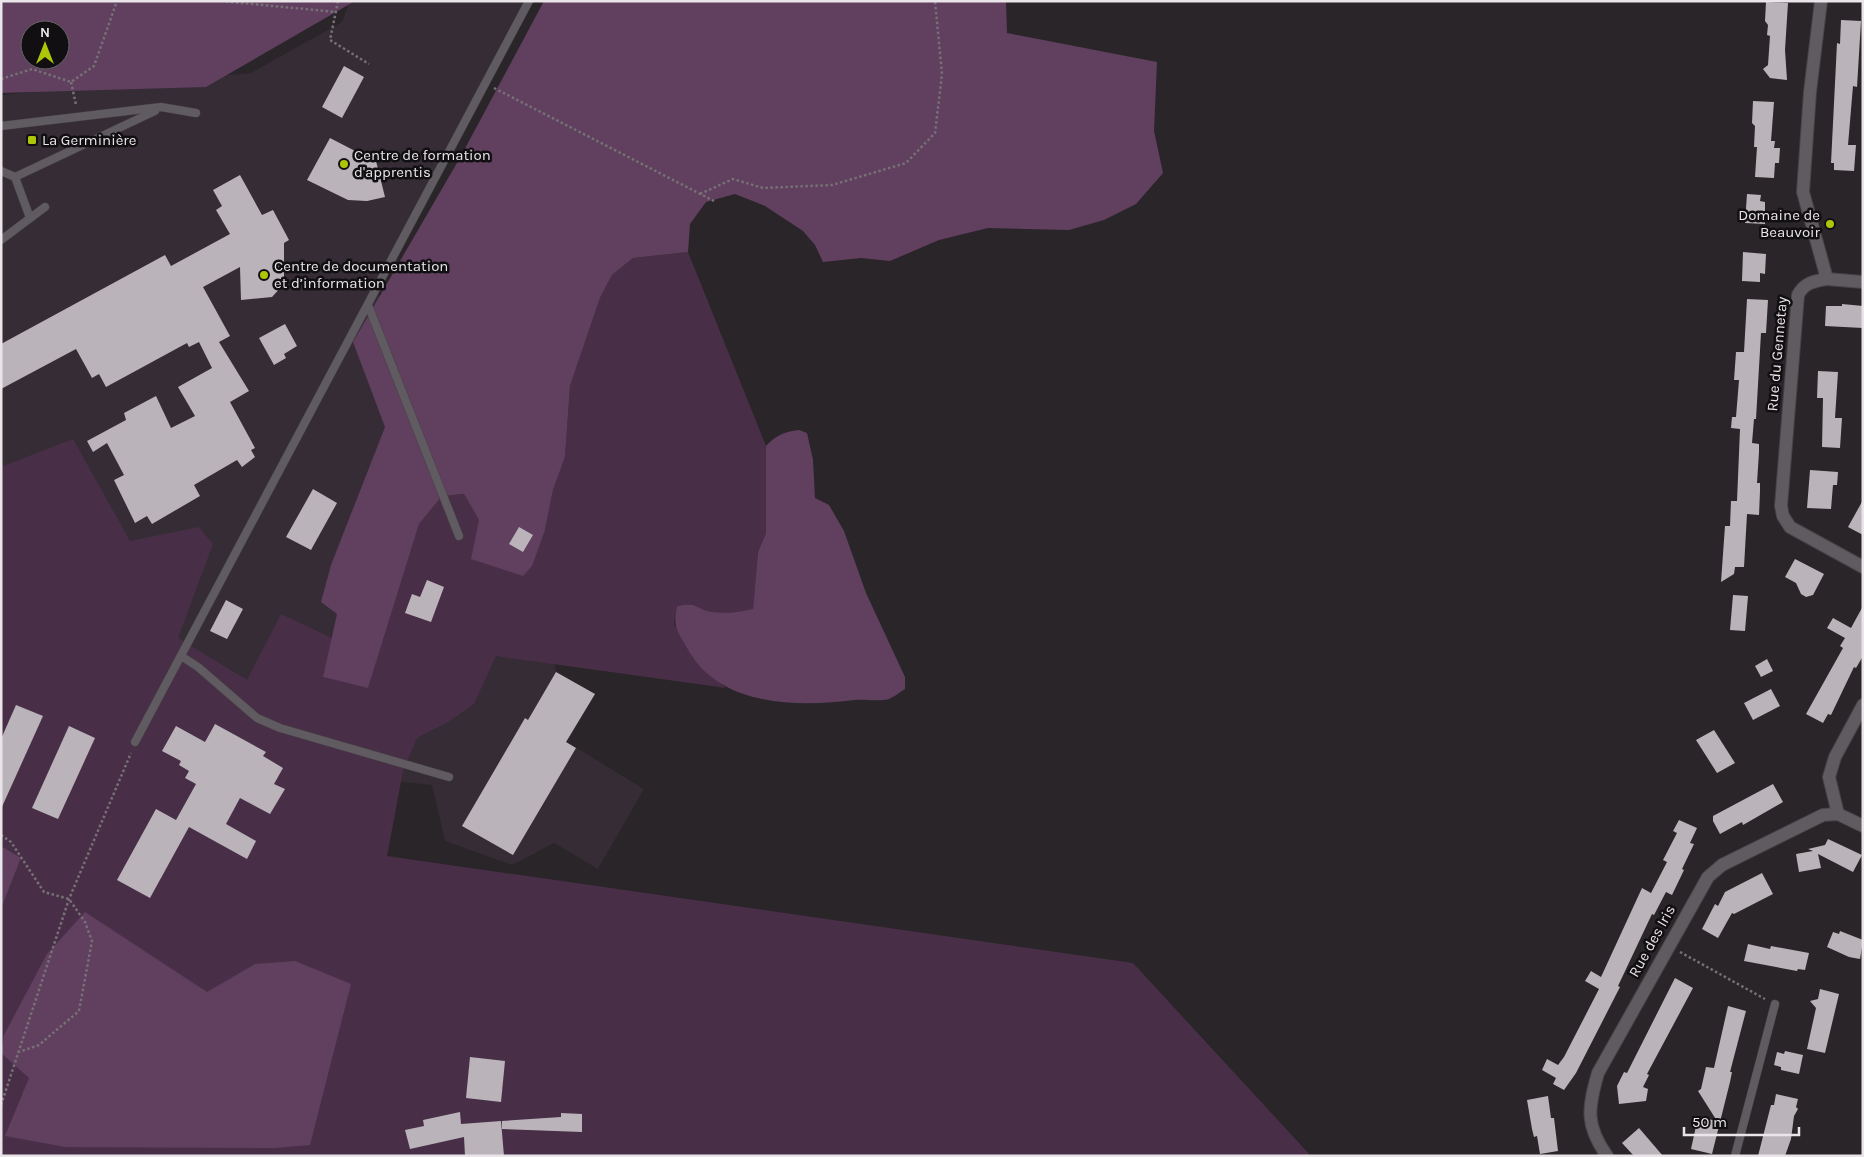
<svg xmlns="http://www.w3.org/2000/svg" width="1864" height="1157" viewBox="0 0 1864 1157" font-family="Karla,sans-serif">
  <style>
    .built { fill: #352c35 }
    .green { fill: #482f47 }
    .forest { fill: #613f5f; fill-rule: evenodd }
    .building { fill: #bab4ba }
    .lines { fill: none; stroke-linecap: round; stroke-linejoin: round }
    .service-casing { stroke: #464245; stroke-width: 9 }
    .minor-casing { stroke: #464245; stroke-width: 14 }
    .path { stroke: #767175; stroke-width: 2.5; stroke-dasharray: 2.5 2.5; stroke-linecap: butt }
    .service { stroke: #605b60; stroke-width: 8 }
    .minor { stroke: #605b60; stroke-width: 12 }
    .poi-dot { fill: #aec60a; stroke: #110f11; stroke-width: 2 }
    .labels { text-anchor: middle; stroke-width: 5; stroke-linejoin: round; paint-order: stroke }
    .poi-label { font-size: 15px; fill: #e9e5e8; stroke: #110f11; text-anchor: start }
    .street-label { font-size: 15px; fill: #e9e5e8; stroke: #110f11 }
  </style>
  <rect width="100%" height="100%" fill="#2a2529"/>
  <polygon class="built" points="350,1 530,1 460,121 374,283 471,535 533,535 556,672 595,694 567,742 644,789 598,869 554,843 512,865 445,841 432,785 342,776 18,868 1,848 1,95 251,73 342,22"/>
  <path class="green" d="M688 252 766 446V533L758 552 753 610C739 612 726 614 712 612 696 609 697 601 677 606L674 624 693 658 726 688 496 656 474 704 448 722 417 738 403 771 387 856 1133 963 1311 1156H1V909L21 858 1 846V467L73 439 130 541 199 527 213 544 178 638 247 680 281 614 332 638 323 677 368 688 419 524 442 496 464 494 479 520 545 530 553 490 565 457 570 386 600 298 612 275 633 258Z"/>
  <g class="forest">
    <path d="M1 1H355L206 87 1 93ZM30 30H60V60H30Z"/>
    <polygon points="544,1 1006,1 1007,33 1157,62 1154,131 1163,173 1136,204 1104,220 1069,230 988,228 939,240 890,261 861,258 823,262 815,245 803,231 765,206 735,194 706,202 690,224 688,252 633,258 612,275 600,298 570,386 565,457 553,490 545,530 532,566 523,576 471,559 479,520 464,494 442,496 419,524 368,688 323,677 337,614 321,602 331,565 385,427 353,342 461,156"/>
    <path d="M799 430 807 433 813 460 815 498 829 505 844 531 866 593 905 677V689C900 692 894 697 889 699 879 702 865 699 855 700 796 707 719 707 687 648 676 628 673 628 677 606 697 601 696 609 712 612 726 614 740 612 753 609L758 552 766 533V446C776 435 784 432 799 430Z"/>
    <polygon points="1,846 21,858 1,909"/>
    <polygon points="85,912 207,992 255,964 295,961 351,984 310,1145 275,1148 65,1147 5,1136 29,1078 1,1053 4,1035 47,954"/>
  </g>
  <g class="building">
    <polygon points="1766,2 1788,3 1785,50 1787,80 1770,78 1763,69 1768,65 1770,36 1767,35 1768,25 1765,21"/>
    <polygon points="1841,20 1861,21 1857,87 1853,86 1848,145 1856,145 1854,171 1834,170 1834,163 1831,163 1837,43 1840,44"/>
    <polygon points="344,66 364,77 342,118 322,107"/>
    <polygon points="1753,101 1774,102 1771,141 1775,141 1774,148 1780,148 1779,163 1775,163 1774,178 1755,177 1757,147 1754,147 1755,126 1752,123"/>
    <polygon points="330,138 359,153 375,157 385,197 367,201 348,200 307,180"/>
    <polygon points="240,175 262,215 273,210 289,240 284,243 284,284 272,297 241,300 240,267 203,287 230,336 219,342 249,391 230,402 255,448 251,450 255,457 242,467 237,460 194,485 200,496 152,524 147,516 135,523 114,480 124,475 107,443 93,452 87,441 126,420 124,413 156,396 171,428 195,416 178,387 212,368 199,342 189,347 187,343 106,387 99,374 92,378 76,349 1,389 1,344 165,255 171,266 230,234 216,210 222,206 213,190"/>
    <polygon points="1747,194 1761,195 1760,201 1765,202 1765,224 1745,223"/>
    <polygon points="1743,252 1766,254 1765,274 1760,273 1760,282 1742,281"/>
    <polygon points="1747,299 1768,300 1766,333 1761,333 1756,419 1754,419 1752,443 1759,444 1759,452 1757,483 1760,483 1760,491 1759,515 1747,514 1744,567 1735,567 1734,574 1721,582 1725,526 1730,526 1731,501 1737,501 1740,429 1731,428 1732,417 1736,417 1739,380 1734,380 1736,352 1744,352"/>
    <polygon points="1842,304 1863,306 1863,328 1825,326 1826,306 1842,306"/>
    <polygon points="285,324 297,346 284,354 286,358 274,365 259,338"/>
    <polygon points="1818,371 1838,372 1835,418 1842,418 1840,448 1822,447 1823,398 1817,398"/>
    <polygon points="1810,470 1838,472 1837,485 1833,485 1831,509 1807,508"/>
    <polygon points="313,489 337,503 311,550 286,537"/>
    <polygon points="1863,500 1863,535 1848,527"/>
    <polygon points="519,527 533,535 523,552 509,544"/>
    <polygon points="1795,559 1824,574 1813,595 1806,597 1801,594 1796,583 1785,577"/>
    <polygon points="427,580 444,587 431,622 405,613 412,594 420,597"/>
    <polygon points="1733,595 1748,596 1745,631 1730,630"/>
    <polygon points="226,600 243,609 227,639 210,631"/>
    <polygon points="1863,606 1863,656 1856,668 1854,667 1831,715 1828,714 1823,723 1806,714 1843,648 1840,646 1845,638 1827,628 1833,618 1851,628"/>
    <polygon points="1767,659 1773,671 1761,677 1755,666"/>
    <polygon points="556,672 595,694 566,742 576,748 513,855 462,826 525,718 528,720"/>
    <polygon points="1771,689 1780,706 1753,720 1744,703"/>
    <polygon points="16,705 43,716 1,809 1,739"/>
    <polygon points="215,724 266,752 263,756 283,768 274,784 285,789 270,814 240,798 226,824 256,841 247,859 189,827 150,898 117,880 156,809 176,820 196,784 185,778 189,771 179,765 181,761 162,751 176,726 205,742"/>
    <polygon points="69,726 95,738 58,819 32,808"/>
    <polygon points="1714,730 1735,763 1717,773 1696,740"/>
    <polygon points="1773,784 1783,802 1743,825 1742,822 1720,834 1713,821 1713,816"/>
    <polygon points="1679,820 1697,828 1690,843 1694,844 1682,869 1684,870 1672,895 1666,892 1654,915 1652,914 1618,986 1620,987 1576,1073 1564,1090 1553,1084 1556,1078 1542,1070 1547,1059 1558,1065 1564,1057 1599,989 1585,981 1591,971 1601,977 1642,888 1651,893 1667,862 1663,860 1677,833 1673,831"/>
    <polygon points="1828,839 1862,855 1853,872 1818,854 1821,868 1799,872 1796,854 1813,851 1808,849 1825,845"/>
    <polygon points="1762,873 1773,894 1734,914 1732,913 1718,938 1702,929 1715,904 1718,906 1725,892"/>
    <polygon points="1840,931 1863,940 1860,959 1849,957 1827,947 1833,932 1839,934"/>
    <polygon points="1748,944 1770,949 1771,946 1809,953 1805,970 1798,969 1797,971 1744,961"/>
    <polygon points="1675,978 1693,988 1647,1074 1649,1075 1643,1087 1648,1089 1646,1101 1619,1104 1617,1086 1624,1072 1627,1073"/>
    <polygon points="1820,989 1839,994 1825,1053 1807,1049 1816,1008 1810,1001 1818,999"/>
    <polygon points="1728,1006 1746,1011 1730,1072 1732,1072 1730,1082 1712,1154 1691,1149 1698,1117 1717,1121 1698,1091 1701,1089 1706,1067 1714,1068"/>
    <polygon points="1785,1051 1803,1055 1799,1074 1781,1070 1781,1067 1774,1065 1777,1052 1784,1054"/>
    <polygon points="470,1057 505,1061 501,1102 466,1098"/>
    <polygon points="1776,1094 1798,1099 1796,1107 1798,1109 1794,1116 1791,1139 1785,1156 1758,1156 1771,1105 1774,1105"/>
    <polygon points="1548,1096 1551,1118 1554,1118 1558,1151 1540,1154 1537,1136 1534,1137 1532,1129 1527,1100"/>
    <polygon points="460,1112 461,1124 501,1121 504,1156 465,1156 464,1137 410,1149 405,1130 424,1126 423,1120"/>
    <polygon points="561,1113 582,1114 582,1132 502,1129 502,1121 561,1117"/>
    <polygon points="1639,1128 1663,1156 1634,1156 1622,1143"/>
  </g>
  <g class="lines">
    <defs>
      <g id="service">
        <polyline points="1,126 161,107 196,113"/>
        <polyline points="1,171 15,177 155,111"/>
        <polyline points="15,177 30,218"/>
        <polyline points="1,240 45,207"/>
        <polyline points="368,305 459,536"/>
        <polyline points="181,656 198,667 257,718 280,728 449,777"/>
        <polyline points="135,742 529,1"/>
        <polyline points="1735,1156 1775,1004"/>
      </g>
      <g id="minor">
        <path d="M1821 1 1810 92 1803 192 1827 279C1814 281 1804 283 1798 295L1781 506 1783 516 1790 527 1863 567"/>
        <polyline points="1827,279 1863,282"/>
        <polyline points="1838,814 1829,777 1835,757 1863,705"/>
        <path d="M1607 1156C1585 1125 1588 1108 1598 1073L1708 877 1722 865 1823 815 1838 814 1863 826"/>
      </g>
    </defs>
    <use href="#service" class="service-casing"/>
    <use href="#minor" class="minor-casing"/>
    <g class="path">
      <polyline points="221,1 336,12"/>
      <polyline points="338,1 330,40 369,64"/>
      <polyline points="1,79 32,69 71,82 94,66 117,1"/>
      <polyline points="71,82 76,105"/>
      <polyline points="494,88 714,201"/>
      <polyline points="700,194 733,179 763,188 832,185 906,163 935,133 942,74 935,1"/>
      <polyline points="1,835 11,842 44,892 69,899 85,922 92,941 79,1011 39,1045 19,1052"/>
      <polyline points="1680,952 1765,999"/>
      <polyline points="1,1105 69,899 131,753"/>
    </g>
    <use href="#service" class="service"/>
    <use href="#minor" class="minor"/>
  </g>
  <g class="poi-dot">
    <rect x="27" y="135" width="10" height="10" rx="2.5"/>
    <circle cx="344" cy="164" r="5"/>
    <circle cx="1830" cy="224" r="5"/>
    <circle cx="264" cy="275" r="5"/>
  </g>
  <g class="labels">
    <g class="poi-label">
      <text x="42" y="145">La Germinière</text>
      <text x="354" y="160">Centre de formation<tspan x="354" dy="17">d'apprentis</tspan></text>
      <text x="1820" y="220" text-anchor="end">Domaine de<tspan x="1820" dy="17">Beauvoir</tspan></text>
      <text x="274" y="271">Centre de documentation<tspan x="274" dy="17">et d’information</tspan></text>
    </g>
    <g class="street-label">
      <text transform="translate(1777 354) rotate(-85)" y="5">Rue du Gennetay</text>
      <text transform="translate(1652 941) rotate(-61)" y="5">Rue des Iris</text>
    </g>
  </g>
  <rect width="1864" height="1157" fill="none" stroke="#e9e5e8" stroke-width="5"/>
  <g transform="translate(45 45)"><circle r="24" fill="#110f11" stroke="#676567"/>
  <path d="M0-4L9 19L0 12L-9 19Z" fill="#aec60a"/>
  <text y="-8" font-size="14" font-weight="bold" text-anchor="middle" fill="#e9e5e8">N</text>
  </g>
  <path d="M1684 1127v8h115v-8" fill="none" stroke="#e9e5e8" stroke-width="2.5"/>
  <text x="1692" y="1127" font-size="15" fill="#e9e5e8" stroke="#110f11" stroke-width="4" paint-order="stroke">50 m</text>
</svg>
